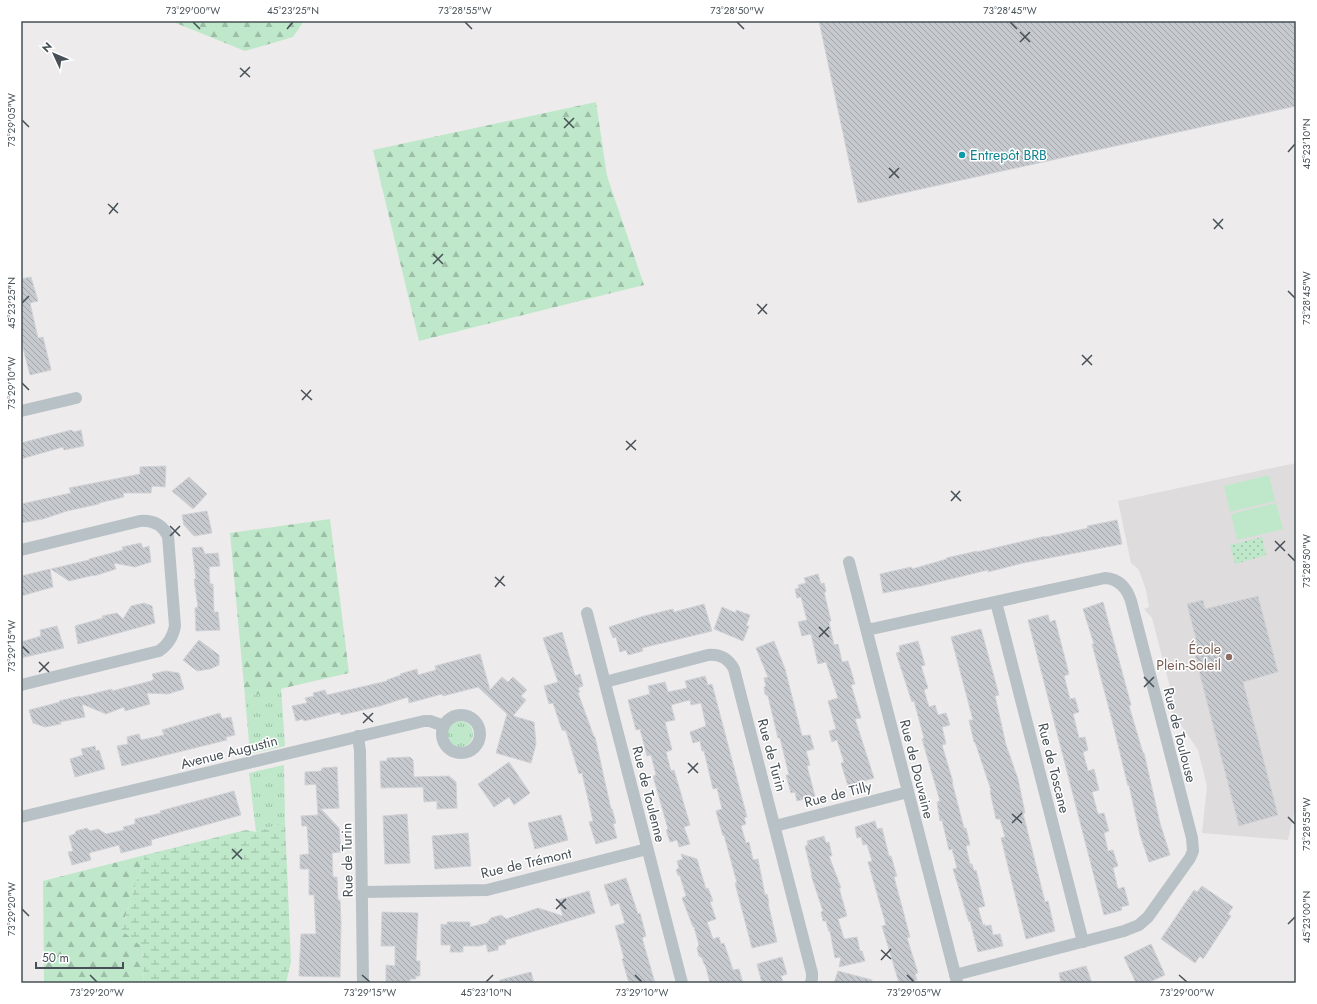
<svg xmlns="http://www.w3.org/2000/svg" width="1317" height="1004" viewBox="0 0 1317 1004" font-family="Jost,sans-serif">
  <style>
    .education { fill: #dfdcdd }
    .grass { fill: url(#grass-tufts) }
    .forest { fill: url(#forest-firs) }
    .wetland { fill: url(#wetland-marsh) }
    .park { fill: url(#park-dots) }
    .pitch { fill: #bee8c9 }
    .building { fill: url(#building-back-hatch); stroke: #d0d2d6 }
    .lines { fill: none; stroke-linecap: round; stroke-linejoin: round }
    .minor { stroke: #b8c1c6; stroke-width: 12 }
    .ticks { fill: none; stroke: #465056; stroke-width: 1.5 }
    .culture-dot { fill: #0f9aa8; stroke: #fff; stroke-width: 1.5 }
    .education-dot { fill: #8d6e63; stroke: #fff; stroke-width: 1.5 }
    .labels { text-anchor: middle; stroke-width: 3; stroke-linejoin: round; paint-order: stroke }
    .culture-label { font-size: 14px; fill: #0d838f; stroke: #fff; text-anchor: start }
    .education-label { font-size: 14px; fill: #785e54; stroke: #fff; text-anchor: end }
    .street-label { font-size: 14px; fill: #465056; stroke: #fff }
    .neatline { fill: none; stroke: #465056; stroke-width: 1.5 }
    .ticks-label { font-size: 10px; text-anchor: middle; fill: #465056 }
  </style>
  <defs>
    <pattern id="grass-tufts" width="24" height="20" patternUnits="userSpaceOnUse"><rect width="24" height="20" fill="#bee8c9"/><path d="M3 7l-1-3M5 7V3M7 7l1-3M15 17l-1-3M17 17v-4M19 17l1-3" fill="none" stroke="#9cbea6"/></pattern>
    <pattern id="forest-firs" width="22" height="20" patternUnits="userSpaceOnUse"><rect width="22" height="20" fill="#bee8c9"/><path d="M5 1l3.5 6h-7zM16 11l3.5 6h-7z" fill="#9cbea6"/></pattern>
    <pattern id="wetland-marsh" width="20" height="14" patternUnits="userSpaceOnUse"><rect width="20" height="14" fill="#bee8c9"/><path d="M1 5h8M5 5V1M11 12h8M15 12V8" fill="none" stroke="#9cbea6"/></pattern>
    <pattern id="park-dots" width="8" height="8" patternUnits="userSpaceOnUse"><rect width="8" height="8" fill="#bee8c9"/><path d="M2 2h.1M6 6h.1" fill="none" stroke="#9cbea6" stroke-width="1.8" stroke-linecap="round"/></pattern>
    <pattern id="building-back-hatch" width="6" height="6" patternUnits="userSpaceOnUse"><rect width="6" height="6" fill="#c6c9ce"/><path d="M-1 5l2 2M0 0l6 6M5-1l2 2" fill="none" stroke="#a3a6aa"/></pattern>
  </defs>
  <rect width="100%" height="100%" fill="#eeebec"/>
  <polygon class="education" points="1296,463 1296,804 1288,840 1202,833 1207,786 1198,750 1170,709 1169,706 1172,695 1152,618 1144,609 1149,607 1146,590 1140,573 1138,569 1131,563 1118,501"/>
  <g class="grass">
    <polygon points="281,688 285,746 250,754 245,697"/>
    <circle cx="460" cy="734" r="13"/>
    <polygon points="284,765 285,822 256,832 249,773"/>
  </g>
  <g class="forest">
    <polygon points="171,21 304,21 293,37 245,51"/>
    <polygon points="596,102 607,176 644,285 419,341 373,150"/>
    <polygon points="330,519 349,673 245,697 230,533"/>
    <polygon points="145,855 121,930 142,946 144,983 44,983 43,881"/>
  </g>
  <polygon class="wetland" points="285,822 291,962 286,983 144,983 142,947 121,930 145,855 246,830 256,832"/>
  <polygon class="park" points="1262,537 1266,555 1235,564 1230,545"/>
  <g class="pitch">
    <polygon points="1269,475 1275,501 1230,512 1224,486"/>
    <polygon points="1276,503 1283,529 1237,540 1231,514"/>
  </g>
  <g class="building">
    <polygon points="819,21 1296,21 1296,106 858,203"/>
    <polygon points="31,277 38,301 30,303 38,338 43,337 51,370 30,375 21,340 21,279"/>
    <polygon points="71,430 74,432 81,430 84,446 64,450 63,447 21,459 21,443"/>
    <polygon points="166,466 165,487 152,486 151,493 123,493 124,497 99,503 99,504 67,511 43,519 21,523 21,504 71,493 69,488 140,474 140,467"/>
    <polygon points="189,477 207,494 193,509 172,491"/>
    <polygon points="207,511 212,533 194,536 184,525 182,515"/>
    <polygon points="1117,520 1122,544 1023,563 988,572 988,570 921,586 883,593 880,574 911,567 912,569 947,559 946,558 977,551 977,552 1046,536 1046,537 1088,528 1087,526"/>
    <polygon points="141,543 143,548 149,546 151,562 135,567 114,563 116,569 94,576 94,575 69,581 51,569 89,560 89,559 123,550 122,547"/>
    <polygon points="202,547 205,554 218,553 220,566 209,567 210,584 213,584 214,612 218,612 220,630 196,631 195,608 198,607 194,579 196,579 192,548"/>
    <polygon points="50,569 53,587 21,596 21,576"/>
    <polygon points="818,574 821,584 824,583 825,587 826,592 824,592 831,621 829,622 834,645 838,644 842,662 848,661 855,684 851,685 861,718 855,719 874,778 848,786 841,763 844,762 837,740 832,742 829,731 836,729 828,701 838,698 826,662 818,664 811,634 802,636 798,622 807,620 801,597 797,598 795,589 799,588 798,585 806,583 804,578"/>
    <polygon points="1258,596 1278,672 1243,682 1278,815 1239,826 1191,640 1196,639 1187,604 1203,600 1205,609"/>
    <polygon points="1103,602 1127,690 1131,705 1129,706 1143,753 1144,753 1160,823 1170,855 1149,862 1140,835 1129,785 1128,786 1112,720 1092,644 1094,644 1083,609"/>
    <polygon points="144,603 152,606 155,623 78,644 75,626 103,618 102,616 117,613 123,619 131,606"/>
    <polygon points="704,604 712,631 642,648 643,651 628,655 626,650 620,652 616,637 613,638 609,627 644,616 673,609 674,612"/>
    <polygon points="722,607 736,613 736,610 750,615 746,626 749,626 743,641 714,629"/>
    <polygon points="1048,615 1050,622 1055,620 1069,674 1064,676 1070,699 1075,698 1079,712 1073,714 1079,738 1085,737 1088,750 1083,752 1088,771 1094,769 1099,790 1092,792 1098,814 1104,813 1109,831 1104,833 1108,851 1113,850 1118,866 1113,868 1118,889 1124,887 1129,905 1121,907 1122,910 1104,915 1028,620"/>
    <polygon points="57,626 64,648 21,658 21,642 41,636 40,630"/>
    <polygon points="981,629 999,695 995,696 1006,745 1018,779 1025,813 1023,813 1045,902 1048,901 1055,931 1026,939 1001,838 1005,837 1000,819 996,819 990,791 991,790 975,742 974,742 969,720 973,720 951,637"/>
    <polygon points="562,632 575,676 580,674 583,686 578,688 580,692 578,693 594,737 595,737 611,809 612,809 616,823 613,824 617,838 596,844 589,822 593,821 582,773 579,774 566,731 562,730 553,703 549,704 544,686 558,682 543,638"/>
    <polygon points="199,640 219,655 219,665 210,669 197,671 183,660"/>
    <polygon points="774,641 785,669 802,736 810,735 814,749 806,751 810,765 807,766 815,796 797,801 795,792 791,793 786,775 789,775 780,738 778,738 768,696 765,694 764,687 766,686 764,678 768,677 756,648"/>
    <polygon points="918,641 925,665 921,666 928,688 924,690 929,707 935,705 938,715 946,713 950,725 942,727 946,744 942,745 953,782 952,782 964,828 966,828 970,845 966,846 970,864 972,864 974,871 976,870 985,906 978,908 983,925 985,924 985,926 991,925 993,935 1000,934 1003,946 978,952 970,921 969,922 953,869 957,868 952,849 949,850 942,820 940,821 937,802 940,801 922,739 924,738 914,701 912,702 896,653 900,652 899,646"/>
    <polygon points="480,654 490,690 502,677 508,682 513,677 527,690 521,696 526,700 513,716 534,722 536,744 531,763 496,753 507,714 478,687 443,696 442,694 409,703 408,697 380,706 341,715 340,712 304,721 303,719 296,721 292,706 307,703 305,698 314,696 313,693 325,690 327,695 387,681 387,680 401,675 400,674 417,669 418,675 436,670 435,666"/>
    <polygon points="166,671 179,673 184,689 168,694 147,693 150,704 125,711 124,707 106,714 82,704 85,717 60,722 61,724 45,727 33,723 29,710 60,702 59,701 80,696 80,697 112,689 112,691 151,681 154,679 152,674"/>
    <polygon points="705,676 708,685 712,684 747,817 744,818 746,824 741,826 746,843 749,842 753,860 758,859 765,895 767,894 769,903 768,903 777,942 752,948 735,883 737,883 724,835 723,836 716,811 722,809 717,788 713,789 704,751 702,751 700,741 693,743 690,732 706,726 701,703 691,705 690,700 671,705 675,720 665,722 672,750 666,752 671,771 674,770 690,825 684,827 690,844 679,847 677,840 670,842 666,830 668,829 653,776 656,775 651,755 647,756 640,729 636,730 628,700 650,694 648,686 665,682 668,692 687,688 685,681"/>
    <polygon points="220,713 222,719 231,717 235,735 226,737 227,740 122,766 117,746 128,744 127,737 139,734 141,740 164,735 162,730"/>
    <polygon points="95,746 96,751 99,750 105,769 75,777 70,759 83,755 81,749"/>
    <polygon points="410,757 413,760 414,777 449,776 456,782 457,808 437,809 437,801 424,802 423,787 381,788 380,761 387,761 387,758"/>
    <polygon points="509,762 530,793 514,805 509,797 494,807 478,784"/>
    <polygon points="337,767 339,808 321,809 339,828 341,852 332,853 333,877 337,877 338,900 340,900 341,922 340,977 299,976 301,934 316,934 314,895 309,895 309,869 300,869 300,855 309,854 307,826 302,826 301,816 318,815 316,784 305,785 305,772 321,771 322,768"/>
    <polygon points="234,791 241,815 151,840 152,845 121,853 119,845 89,853 91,860 72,865 68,852 73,851 69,836 75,834 76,831 87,828 90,831 98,829 106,834 124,830 123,827 135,824 135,819 161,813 160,811"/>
    <polygon points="407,814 410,863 385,864 383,816"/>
    <polygon points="561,815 568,840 535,849 528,823"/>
    <polygon points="875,821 877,829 882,828 889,856 891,856 895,870 897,876 894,877 910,937 907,938 918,973 915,974 917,980 906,983 899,983 882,926 886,925 868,862 872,861 867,844 863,845 861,837 857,838 855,827"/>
    <polygon points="468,833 471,866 435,869 432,836"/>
    <polygon points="824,836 826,843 829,842 832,856 829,856 841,888 839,888 847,916 838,919 844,939 857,937 860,951 862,951 865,961 839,967 841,957 835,958 830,931 829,932 826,921 823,921 821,912 823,911 811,875 812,875 805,846 808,845 807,841"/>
    <polygon points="681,854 697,859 706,889 708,888 713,901 710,902 716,919 707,922 713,939 719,937 721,944 724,943 733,970 739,969 743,983 710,983 705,964 704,964 702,958 699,956 697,948 699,945 694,927 693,927 682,898 686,896 680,876 678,875 676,870 679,868 677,861 683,859"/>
    <polygon points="626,878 638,914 640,913 646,936 642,938 655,983 629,983 622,959 624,958 615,926 625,923 619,903 611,906 604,885"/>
    <polygon points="1202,886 1233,907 1228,914 1231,916 1209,950 1203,959 1200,956 1195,963 1161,939 1194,890 1197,892"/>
    <polygon points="589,891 595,913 505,940 506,944 498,946 498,950 488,952 486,944 480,946 463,946 463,952 450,952 451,945 441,945 441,924 447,925 447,922 470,922 470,927 487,923 491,918 501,915 506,919 538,908 563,916 558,900"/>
    <polygon points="382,912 418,913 416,961 420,961 420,976 416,976 416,979 410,979 410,983 386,983 386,965 395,966 395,946 381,946"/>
    <polygon points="1151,944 1165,975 1147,983 1136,983 1124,957"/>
    <polygon points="782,957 787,974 781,976 783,982 777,983 762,983 757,964"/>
    <polygon points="1086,966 1092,983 1061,983 1059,973"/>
    <polygon points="838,971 872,980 872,983 834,983"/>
    <polygon points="531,972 534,983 500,983 500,980"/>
  </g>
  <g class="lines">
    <g class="minor">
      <polyline points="21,411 76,398"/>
      <path d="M21 550 140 521C152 520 162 524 168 536L175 626C173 637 168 645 159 651L21 685"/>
      <polyline points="849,562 957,982"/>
      <polyline points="996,602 1083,942"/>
      <polyline points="587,613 682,983"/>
      <path d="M867 630 1105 578C1119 579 1127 588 1131 601L1192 838 1193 851 1190 858 1148 917 1139 925 1124 931 955 975"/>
      <path d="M605 682 708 655C720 654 728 658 734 669L812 973V978L811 983"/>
      <circle cx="461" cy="734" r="19"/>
      <polyline points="358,736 360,751 363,983"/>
      <polyline points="21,817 424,721 430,721 444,726"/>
      <polyline points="775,826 908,792"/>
      <polyline points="362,892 487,890 647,849"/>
    </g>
  </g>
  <path class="ticks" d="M193 22 200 29M465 22 472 29M737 22 744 29M1010 22 1017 29M287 29 293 22M1020 32 1030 42M1020 42 1030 32M240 68 250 77M240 77 250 67M564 118 574 128M22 120 29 127M564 128 574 118M1288 152 1295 144M889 168 899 178M889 178 899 168M108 204 118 213M109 214 118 203M1213 219 1223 229M1214 229 1223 219M433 254 443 264M433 264 443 254M1288 291 1295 298M22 303 29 296M757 304 767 314M758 314 767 304M1082 355 1092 365M1082 365 1092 355M22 383 29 390M301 390 312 400M302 400 311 390M626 441 636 450M626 450 636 440M951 491 961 501M951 501 960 491M170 526 180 536M170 536 180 526M1275 541 1285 551M1275 551 1285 541M1288 554 1295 561M495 577 505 586M495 587 504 576M819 627 829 637M819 637 829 627M22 646 29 653M39 662 49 672M39 672 49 662M1144 677 1154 687M1144 687 1154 677M363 713 373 722M363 723 373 713M688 763 698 773M688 773 698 763M1012 814 1022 823M1288 817 1295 824M1012 823 1022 813M232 849 242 859M232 859 242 849M556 899 566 909M22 909 29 916M556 909 566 899M1288 924 1295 917M881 950 891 959M881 960 891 949M90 975 97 982M362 975 370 982M635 975 642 982M907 975 914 982M1179 975 1187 982M486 982 493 975"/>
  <circle class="culture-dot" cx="962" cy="155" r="4"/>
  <circle class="education-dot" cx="1229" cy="657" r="4"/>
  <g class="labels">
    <g class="culture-label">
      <text x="970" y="160">Entrepôt BRB</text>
    </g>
    <g class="education-label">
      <text x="1221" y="654">École<tspan x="1221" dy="16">Plein-Soleil</tspan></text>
    </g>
    <g class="street-label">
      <text transform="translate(1180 735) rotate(76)" y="5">Rue de Toulouse</text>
      <text transform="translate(229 752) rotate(-14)" y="5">Avenue Augustin</text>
      <text transform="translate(772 755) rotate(75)" y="5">Rue de Turin</text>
      <text transform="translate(1054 768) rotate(76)" y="5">Rue de Toscane</text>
      <text transform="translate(917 769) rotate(76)" y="5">Rue de Douvaine</text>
      <text transform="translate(649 794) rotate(76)" y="5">Rue de Toulenne</text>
      <text transform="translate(838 794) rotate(-14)" y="5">Rue de Tilly</text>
      <text transform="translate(347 860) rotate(-91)" y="5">Rue de Turin</text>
      <text transform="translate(526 863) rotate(-13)" y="5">Rue de Trémont</text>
    </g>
  </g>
  <rect width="1317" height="1004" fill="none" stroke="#ffffff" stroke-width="44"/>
  <g transform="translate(54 54) rotate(314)" stroke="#ffffff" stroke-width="3" paint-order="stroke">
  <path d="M0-3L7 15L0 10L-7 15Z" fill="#465056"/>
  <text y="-6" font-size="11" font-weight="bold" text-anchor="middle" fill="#465056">N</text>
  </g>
  <path d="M36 962v6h87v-6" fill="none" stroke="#465056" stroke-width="2"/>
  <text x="42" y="962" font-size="12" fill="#465056" stroke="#ffffff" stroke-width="3" paint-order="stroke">50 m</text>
  <rect x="22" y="22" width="1273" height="960" class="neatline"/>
  <g class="ticks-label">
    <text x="193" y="14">73°29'00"W</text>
    <text x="293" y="14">45°23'25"N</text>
    <text x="465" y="14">73°28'55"W</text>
    <text x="737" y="14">73°28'50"W</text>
    <text x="1010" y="14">73°28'45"W</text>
    <text transform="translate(11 120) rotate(-90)" y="4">73°29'05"W</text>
    <text transform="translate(1306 144) rotate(-90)" y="4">45°23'10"N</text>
    <text transform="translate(1306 298) rotate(-90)" y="4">73°28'45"W</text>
    <text transform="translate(11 303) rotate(-90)" y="4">45°23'25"N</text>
    <text transform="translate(11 383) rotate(-90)" y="4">73°29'10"W</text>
    <text transform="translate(1306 561) rotate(-90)" y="4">73°28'50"W</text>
    <text transform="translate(11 646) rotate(-90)" y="4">73°29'15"W</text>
    <text transform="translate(1306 824) rotate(-90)" y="4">73°28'55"W</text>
    <text transform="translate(11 909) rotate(-90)" y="4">73°29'20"W</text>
    <text transform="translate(1306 917) rotate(-90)" y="4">45°23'00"N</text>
    <text x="97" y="996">73°29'20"W</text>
    <text x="370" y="996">73°29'15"W</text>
    <text x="486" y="996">45°23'10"N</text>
    <text x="642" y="996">73°29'10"W</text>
    <text x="914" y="996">73°29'05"W</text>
    <text x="1187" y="996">73°29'00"W</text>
  </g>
</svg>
